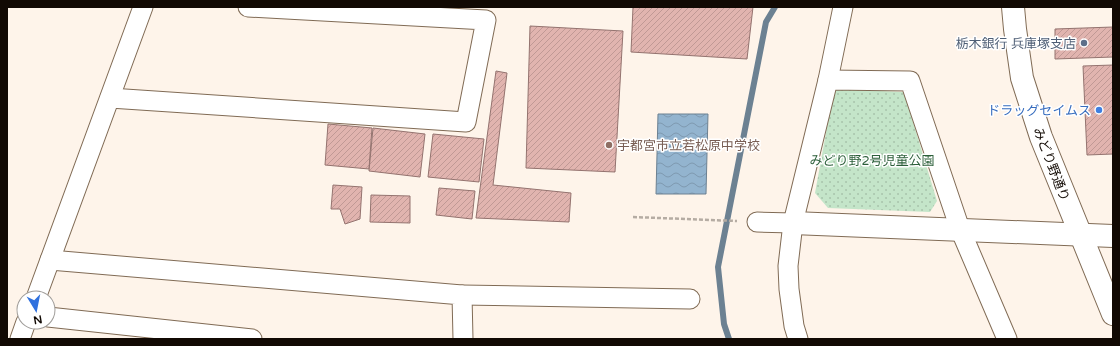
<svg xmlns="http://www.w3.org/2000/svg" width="1120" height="346" viewBox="0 0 1120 346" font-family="'Varela Round','Noto Sans JP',sans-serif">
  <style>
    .green { fill: url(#green-dots) }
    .water { fill: url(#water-waves); stroke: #6c8192 }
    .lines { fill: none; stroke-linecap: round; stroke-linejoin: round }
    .stream { stroke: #6c8192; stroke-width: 6 }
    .building { fill: url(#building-hatch); stroke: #94736f }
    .street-casing { stroke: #806b55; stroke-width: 21 }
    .secondary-casing { stroke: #806b55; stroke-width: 24 }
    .path { stroke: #b5aca3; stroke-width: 2.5; stroke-dasharray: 4 2; stroke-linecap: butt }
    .street { stroke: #fff; stroke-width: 19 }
    .secondary { stroke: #fff; stroke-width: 22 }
    .service-dot { fill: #5c6f8a; stroke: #fff; stroke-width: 1.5 }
    .shop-dot { fill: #3f7fe0; stroke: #fff; stroke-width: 1.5 }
    .education-dot { fill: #8d6e63; stroke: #fff; stroke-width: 1.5 }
    .labels { text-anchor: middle; stroke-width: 3; stroke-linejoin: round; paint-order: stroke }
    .service-label { font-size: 13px; fill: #4e5e75; stroke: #fff; text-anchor: end }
    .shop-label { font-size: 13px; fill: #366cbe; stroke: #fff; text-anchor: end }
    .education-label { font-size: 13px; fill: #785e54; stroke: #fff; text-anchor: start }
    .park-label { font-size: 13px; fill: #2c5f3a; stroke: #fff }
    .street-label { font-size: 13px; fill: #110903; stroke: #fff }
  </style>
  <defs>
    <pattern id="green-dots" width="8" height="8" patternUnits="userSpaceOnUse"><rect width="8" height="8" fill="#c4e5c9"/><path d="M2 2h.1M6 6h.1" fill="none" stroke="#a7c3ab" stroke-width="1.8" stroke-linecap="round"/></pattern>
    <pattern id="water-waves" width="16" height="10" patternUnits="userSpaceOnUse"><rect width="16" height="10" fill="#93b4cf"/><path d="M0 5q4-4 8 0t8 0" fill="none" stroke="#7e99b0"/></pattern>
    <pattern id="building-hatch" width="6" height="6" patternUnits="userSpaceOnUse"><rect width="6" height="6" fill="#e1b4af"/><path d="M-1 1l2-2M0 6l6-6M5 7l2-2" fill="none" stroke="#c09995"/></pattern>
  </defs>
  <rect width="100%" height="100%" fill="#fef4ea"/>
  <polygon class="green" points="834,89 904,92 937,201 930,212 828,208 815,193"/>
  <polygon class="water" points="658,114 708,114 706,194 656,194"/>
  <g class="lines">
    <polyline class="stream" points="729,339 724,324 718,267 766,22 775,7"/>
  </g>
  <g class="building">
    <polygon points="633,7 753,7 747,59 631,52"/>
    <polygon points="530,26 623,31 615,172 526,168"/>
    <polygon points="1113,27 1113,57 1055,59 1055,29"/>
    <polygon points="1113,65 1113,154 1087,155 1083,66"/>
    <polygon points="496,71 507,73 493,185 571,193 569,222 476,218"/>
    <polygon points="328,124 372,128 369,169 325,165"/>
    <polygon points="373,128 425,134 420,177 369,171"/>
    <polygon points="433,134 484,139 479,182 428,177"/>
    <polygon points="333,185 362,187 360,219 345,224 340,209 331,209"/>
    <polygon points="439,188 475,191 472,219 436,215"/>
    <polygon points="371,195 410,196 410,223 370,222"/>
  </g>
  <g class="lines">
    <defs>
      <g id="street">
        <polyline points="828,80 843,7"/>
        <polyline points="110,98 466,122 486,20 248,7"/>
        <polyline points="757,222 793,223"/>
        <polyline points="50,260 462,295 463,339"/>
        <polyline points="462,295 690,299"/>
        <polyline points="36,298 143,7"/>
        <polyline points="48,317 252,339"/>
        <polyline points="20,339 26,322"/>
        <polyline points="798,339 794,326 789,289 788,266 793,223 828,80 910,81 960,229 1007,339"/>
      </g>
      <g id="secondary">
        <polyline points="1013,7 1015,29 1022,78 1041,137 1113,314"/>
        <polyline points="793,223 1113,236"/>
      </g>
    </defs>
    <use href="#street" class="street-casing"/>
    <use href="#secondary" class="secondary-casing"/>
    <polyline class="path" points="633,217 737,221"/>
    <use href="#street" class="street"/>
    <use href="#secondary" class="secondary"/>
  </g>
  <circle class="service-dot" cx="1084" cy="43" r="4"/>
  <circle class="shop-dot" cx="1099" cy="110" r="4"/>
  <circle class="education-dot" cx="609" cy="145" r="4"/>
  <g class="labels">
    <g class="service-label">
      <text x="1076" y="48">栃木銀行 兵庫塚支店</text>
    </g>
    <g class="shop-label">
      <text x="1091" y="115">ドラッグセイムス</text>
    </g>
    <g class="education-label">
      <text x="617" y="150">宇都宮市立若松原中学校</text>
    </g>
    <g class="park-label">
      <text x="872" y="165">みどり野2号児童公園</text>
    </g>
    <g class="street-label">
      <text transform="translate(1052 164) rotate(69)" y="5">みどり野通り</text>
    </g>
  </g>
  <rect width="1120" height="346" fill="none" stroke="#110903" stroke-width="16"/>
  <g transform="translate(36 310) rotate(170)"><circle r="19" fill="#ffffff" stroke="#a09d9a"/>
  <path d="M0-3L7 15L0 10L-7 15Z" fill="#3071de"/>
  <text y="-6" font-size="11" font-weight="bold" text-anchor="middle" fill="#110903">N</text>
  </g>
</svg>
